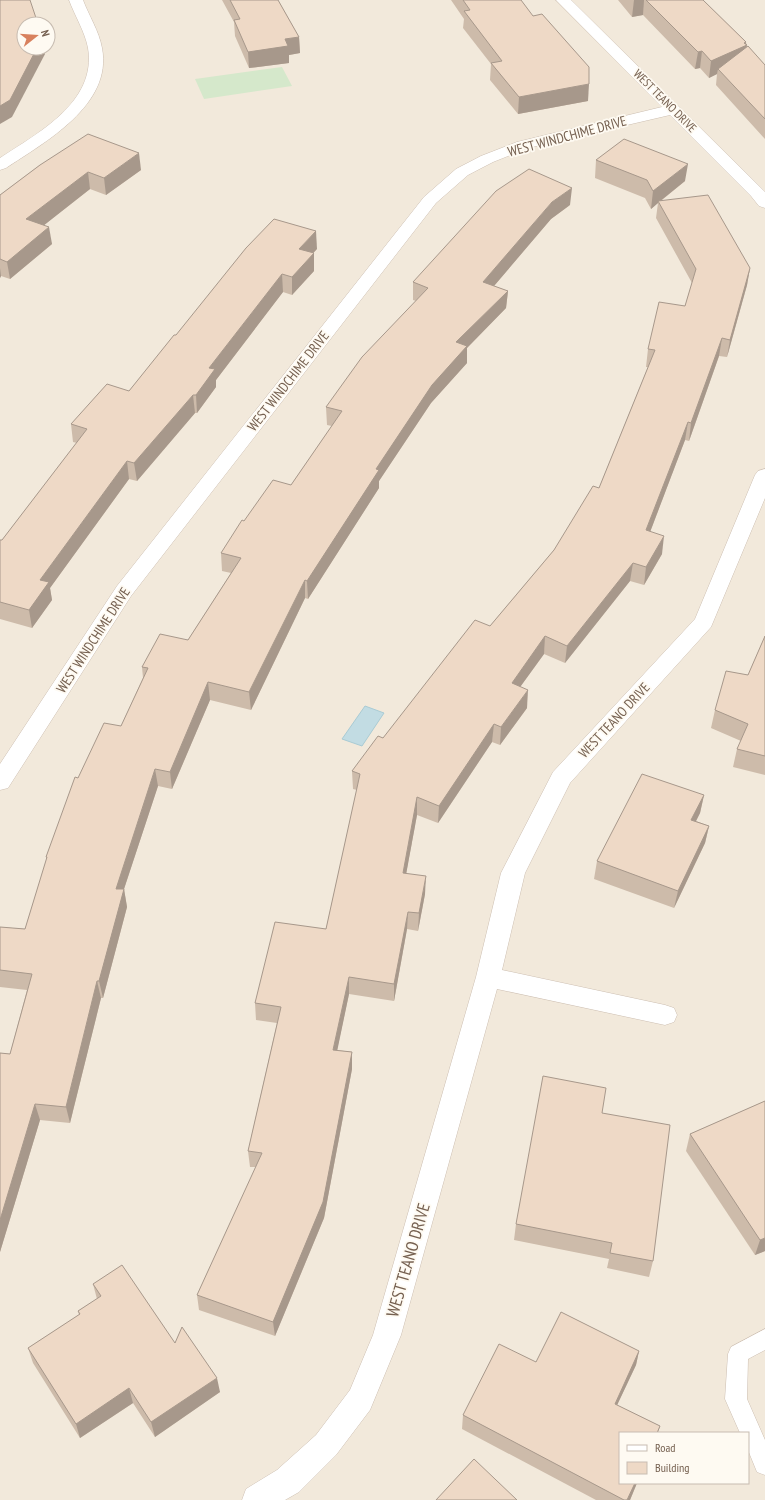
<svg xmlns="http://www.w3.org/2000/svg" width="765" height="1500" viewBox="0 0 765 1500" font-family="'PT Sans Narrow',sans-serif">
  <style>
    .residential { fill: #f2e9db; fill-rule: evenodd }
    .green { fill: #d5e8cb }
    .water { fill: #c2dce3; stroke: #a9cbd4 }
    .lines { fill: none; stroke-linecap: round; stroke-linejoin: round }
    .service-casing { stroke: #cdbfb2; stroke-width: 1 }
    .minor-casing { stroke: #cdbfb2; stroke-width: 1 }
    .service { fill: #fff; fill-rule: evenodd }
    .minor { fill: #fff; fill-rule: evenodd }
    .wall { fill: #cdbbaa }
    .shaded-wall { fill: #a7988b }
    .building { fill: #eed9c6; stroke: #a7988b }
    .labels { text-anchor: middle; stroke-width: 3.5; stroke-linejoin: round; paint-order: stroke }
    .far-street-label { font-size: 12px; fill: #756050; stroke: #fefaf2 }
    .street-label { font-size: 14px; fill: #756050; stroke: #fefaf2 }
    .near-street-label { font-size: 17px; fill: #756050; stroke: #fefaf2 }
  </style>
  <rect width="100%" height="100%" fill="#fbf6ec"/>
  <path class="residential" d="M0 0H765V1500H0ZM24 24H48V48H24ZM620 1433H748V1483H620Z"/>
  <polygon class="green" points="282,67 292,86 204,99 195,79"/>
  <polygon class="water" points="365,706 384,713 362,746 342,739"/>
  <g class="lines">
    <defs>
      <polygon id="service" points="765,1329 765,1350 748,1359 747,1399 765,1440 765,1475 757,1472 748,1450 748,1433 740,1433 725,1399 728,1354 731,1347"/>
      <g id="minor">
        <path d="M69 0H83C89 16 99 31 102 48 113 105 45 142 6 168L0 170V158C38 133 97 102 88 48 85 32 75 16 69 0Z"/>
        <polygon points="556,0 571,0 763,190 765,192 765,208 759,206 751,196 670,115 528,148 493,162 468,175 436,203 131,596 8,788 0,790 0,764 117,586 424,197 456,169 481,156 517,142 662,107"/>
        <polygon points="765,469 765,498 711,627 570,783 525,873 502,970 665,1005 674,1008 677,1015 674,1022 665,1025 497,989 401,1335 370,1410 336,1455 299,1492 285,1500 242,1500 246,1489 277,1470 316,1435 350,1390 373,1335 476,977 501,873 553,772 695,619 755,475 758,471"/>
      </g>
    </defs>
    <use href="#service" class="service-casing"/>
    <use href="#minor" class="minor-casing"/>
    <use href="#service" class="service"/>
    <use href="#minor" class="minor"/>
  </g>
  <g class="wall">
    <polygon points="222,0 278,0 299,37 300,53 289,55 289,63 249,68 235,36 234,22"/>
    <polygon points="451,0 521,0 588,101 518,114 490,80 491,64 463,28 464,19"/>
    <polygon points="618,0 703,0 746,42 747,47 765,65 765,139 716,85 717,74 709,78 700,68 695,69 643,15 632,17"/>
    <polygon points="596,160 685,181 662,200 750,268 747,285 727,357 719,356 689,441 685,440 650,532 662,554 644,585 630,581 565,663 544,654 520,687 527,708 500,745 492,742 438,823 417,815 406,874 425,894 418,931 407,929 394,1001 349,994 337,1050 352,1052 352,1069 324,1218 275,1336 199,1310 197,1295 256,1167 250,1167 248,1151 277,1023 256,1020 255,1003 326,929 357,790 353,789 352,771 490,626 554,550 599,488 648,367 646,367 648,349 685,306 692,283 656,218 658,203 651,209 645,198 595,178"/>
    <polygon points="40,165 141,170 106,195 90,189 44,225 52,244 10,279 1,276 0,278 0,195"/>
    <polygon points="570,205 551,219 494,286 508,291 506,308 467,348 467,363 431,403 379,481 379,488 308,599 305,598 251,710 210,700 172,789 158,786 124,889 127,907 103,998 101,998 70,1123 40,1120 0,1252 0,1053 10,1054 27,990 0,987 0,927 25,929 47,859 46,857 78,778 121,726 143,678 142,667 188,640 231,573 222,571 221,553 244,521 291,485 332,426 327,425 326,407 416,301 413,300 413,282"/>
    <polygon points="317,249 313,253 314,253 314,271 292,295 283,292 216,380 216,387 197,413 195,413 137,481 129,479 50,588 52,600 32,628 0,619 0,540 2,540 77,443 73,442 71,424 129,391 176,335"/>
    <polygon points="765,636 765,775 733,767 737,749 741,741 711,728 715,710 748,675"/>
    <polygon points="704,795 700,813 696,821 709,826 705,843 674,908 594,879 597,861"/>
    <polygon points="765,1101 765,1251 755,1255 686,1151 690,1134"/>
    <polygon points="602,1113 653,1261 649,1277 607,1268 609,1259 514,1240 516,1224"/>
    <polygon points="93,1284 175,1343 220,1392 155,1437 133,1403 80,1438 33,1363 28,1348 79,1315 78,1311 97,1299"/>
    <polygon points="639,1351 636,1365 617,1405 660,1426 658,1433 620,1433 620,1483 637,1483 630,1500 596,1500 462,1429 463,1415 536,1362"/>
  </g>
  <g class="shaded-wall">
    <polygon points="634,0 644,0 643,15 632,17"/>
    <polygon points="299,37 300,53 289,55 289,63 249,68 248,52 285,39"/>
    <polygon points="746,42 746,46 747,45 744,62 718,69 717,74 709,78 711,61 744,43"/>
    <polygon points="37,48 44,48 45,54 12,117 0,124 0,106"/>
    <polygon points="702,51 700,68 695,69 698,52"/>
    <polygon points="589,84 588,101 518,114 519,97"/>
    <polygon points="139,153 141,170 106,195 104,178"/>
    <polygon points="688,164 685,181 659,202 658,201 658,203 651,209 653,191"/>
    <polygon points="88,172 90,189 29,237 26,219"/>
    <polygon points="572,188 570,205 551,219 482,300 483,282 552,202"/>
    <polygon points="49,227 52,244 10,279 7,262"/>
    <polygon points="316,231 317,249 300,267 299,249"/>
    <polygon points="314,253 314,271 292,295 292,277"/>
    <polygon points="0,268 1,276 0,278"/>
    <polygon points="750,268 747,285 727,357 730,340"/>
    <polygon points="282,274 283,292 216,380 216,387 197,413 196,395 209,368"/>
    <polygon points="508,291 506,308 467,348 467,363 431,403 379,481 379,488 308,599 307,581 376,469 456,342"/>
    <polygon points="722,338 719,356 689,441 691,423"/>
    <polygon points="193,395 195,413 137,481 134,463"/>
    <polygon points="688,422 685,440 644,548 646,530"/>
    <polygon points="127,461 129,479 50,588 52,600 32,628 29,610 40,580"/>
    <polygon points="664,536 662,554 644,585 646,567"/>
    <polygon points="633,563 630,581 565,663 567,646"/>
    <polygon points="305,580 305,598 251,710 249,692"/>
    <polygon points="545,636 544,654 510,701 512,683"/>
    <polygon points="208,682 210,700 172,789 170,772"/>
    <polygon points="528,690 527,708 500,745 501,727"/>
    <polygon points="494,724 492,742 438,823 439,806"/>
    <polygon points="155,769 158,786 124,889 127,907 103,998 99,981 116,889"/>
    <polygon points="704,795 700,813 688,837 691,820"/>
    <polygon points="417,797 417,815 403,891 403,873"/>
    <polygon points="709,826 705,843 674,908 678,891"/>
    <polygon points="426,876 425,894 418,931 419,913"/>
    <polygon points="408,912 407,929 394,1001 394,984"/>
    <polygon points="349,977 349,994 334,1066 333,1050"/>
    <polygon points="97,981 101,998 70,1123 66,1107"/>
    <polygon points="352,1052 352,1069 324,1218 275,1336 273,1322"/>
    <polygon points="35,1104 40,1120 0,1252 0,1220"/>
    <polygon points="765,1238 765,1251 755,1255 760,1240"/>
    <polygon points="639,1351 636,1365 611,1418 615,1404"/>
    <polygon points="217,1378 220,1392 155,1437 151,1422"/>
    <polygon points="129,1388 133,1403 80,1438 76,1424"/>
    <polygon points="635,1483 637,1483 630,1500 627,1500"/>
  </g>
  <g class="building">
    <polygon points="0,0 30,0 38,24 24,24 24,48 37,48 10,100 0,106"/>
    <polygon points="230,0 278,0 299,37 285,39 288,46 248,52 234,20 240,19"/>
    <polygon points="463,0 521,0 533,16 542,14 589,67 589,84 519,97 491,63 502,61 464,11 470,10"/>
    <polygon points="646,0 703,0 746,42 744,43 747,45 711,61 702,51 698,52"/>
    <polygon points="748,46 765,65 765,119 718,69"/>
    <polygon points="88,134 139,153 104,178 88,172 26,219 49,227 7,262 0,259 0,195 40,165"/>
    <polygon points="624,139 688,164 653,191 647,180 596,160"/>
    <polygon points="529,169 572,188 552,202 483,282 508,291 456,342 467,346 432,385 376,469 379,470 307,581 305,580 249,692 208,682 170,772 155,769 116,889 124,889 99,981 97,981 66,1107 35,1104 0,1220 0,1053 10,1054 32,974 0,970 0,927 25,929 47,857 46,857 75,777 78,778 104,723 121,726 148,668 142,667 160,634 188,640 241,558 221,553 242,520 244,521 273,480 291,485 342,411 326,407 362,357 428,288 413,282 496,191"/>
    <polygon points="708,195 750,268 730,340 722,338 691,423 688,422 646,530 664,536 646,567 633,563 567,646 545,636 512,683 528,690 501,727 494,724 439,806 417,797 403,873 426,876 419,913 408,912 394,984 349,977 333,1050 352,1052 323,1202 273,1322 197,1295 262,1153 248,1151 281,1007 255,1003 275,922 326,929 360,774 352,771 378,736 383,738 475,620 490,626 554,550 593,486 599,488 655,350 648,349 659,302 685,306 696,269 658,201"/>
    <polygon points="274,219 316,231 299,249 314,253 292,277 282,274 209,368 215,369 196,395 193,395 134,463 127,461 40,580 49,582 29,610 0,602 0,540 2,540 87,429 71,424 107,384 129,391 174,335 176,335 246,248"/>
    <polygon points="765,636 765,756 737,749 748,724 715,710 726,671 748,675"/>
    <polygon points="642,774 704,795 691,820 709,826 678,891 597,861"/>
    <polygon points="543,1076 606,1088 602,1113 670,1125 653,1261 610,1253 612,1243 516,1224"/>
    <polygon points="765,1101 765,1238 760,1240 690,1134"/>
    <polygon points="122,1265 175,1343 182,1327 217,1378 151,1422 129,1388 76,1424 28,1348 80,1314 78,1311 101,1296 93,1284"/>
    <polygon points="561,1312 639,1351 615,1404 660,1426 657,1433 620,1433 620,1483 635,1483 627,1500 624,1500 463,1415 499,1344 536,1362"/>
    <polygon points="474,1459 517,1500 436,1500"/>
  </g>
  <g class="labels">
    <g class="far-street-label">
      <text transform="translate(665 101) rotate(45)" y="4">WEST TEANO DRIVE</text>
    </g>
    <g class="street-label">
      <text transform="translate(567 136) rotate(-15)" y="5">WEST WINDCHIME DRIVE</text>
      <text transform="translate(288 381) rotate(-52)" y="5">WEST WINDCHIME DRIVE</text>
      <text transform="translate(93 640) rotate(-57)" y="5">WEST WINDCHIME DRIVE</text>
      <text transform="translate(614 720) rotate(-47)" y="5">WEST TEANO DRIVE</text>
    </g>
    <g class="near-street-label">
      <text transform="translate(408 1260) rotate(-74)" y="6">WEST TEANO DRIVE</text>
    </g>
  </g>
  <rect x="619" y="1432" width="130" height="52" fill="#fefaf2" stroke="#c7bcb1"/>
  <rect x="627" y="1445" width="20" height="6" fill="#ffffff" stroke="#c7bcb1"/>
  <text x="655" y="1452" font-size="12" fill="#756050">Road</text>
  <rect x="627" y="1462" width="20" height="12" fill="#eed9c6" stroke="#c7bcb1"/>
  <text x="655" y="1472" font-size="12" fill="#756050">Building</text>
  <g transform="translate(36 36) rotate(73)"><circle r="19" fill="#fefaf2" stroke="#c7bcb1"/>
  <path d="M0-3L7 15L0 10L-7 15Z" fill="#d8815e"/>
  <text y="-6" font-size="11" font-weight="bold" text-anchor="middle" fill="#756050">N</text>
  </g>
</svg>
